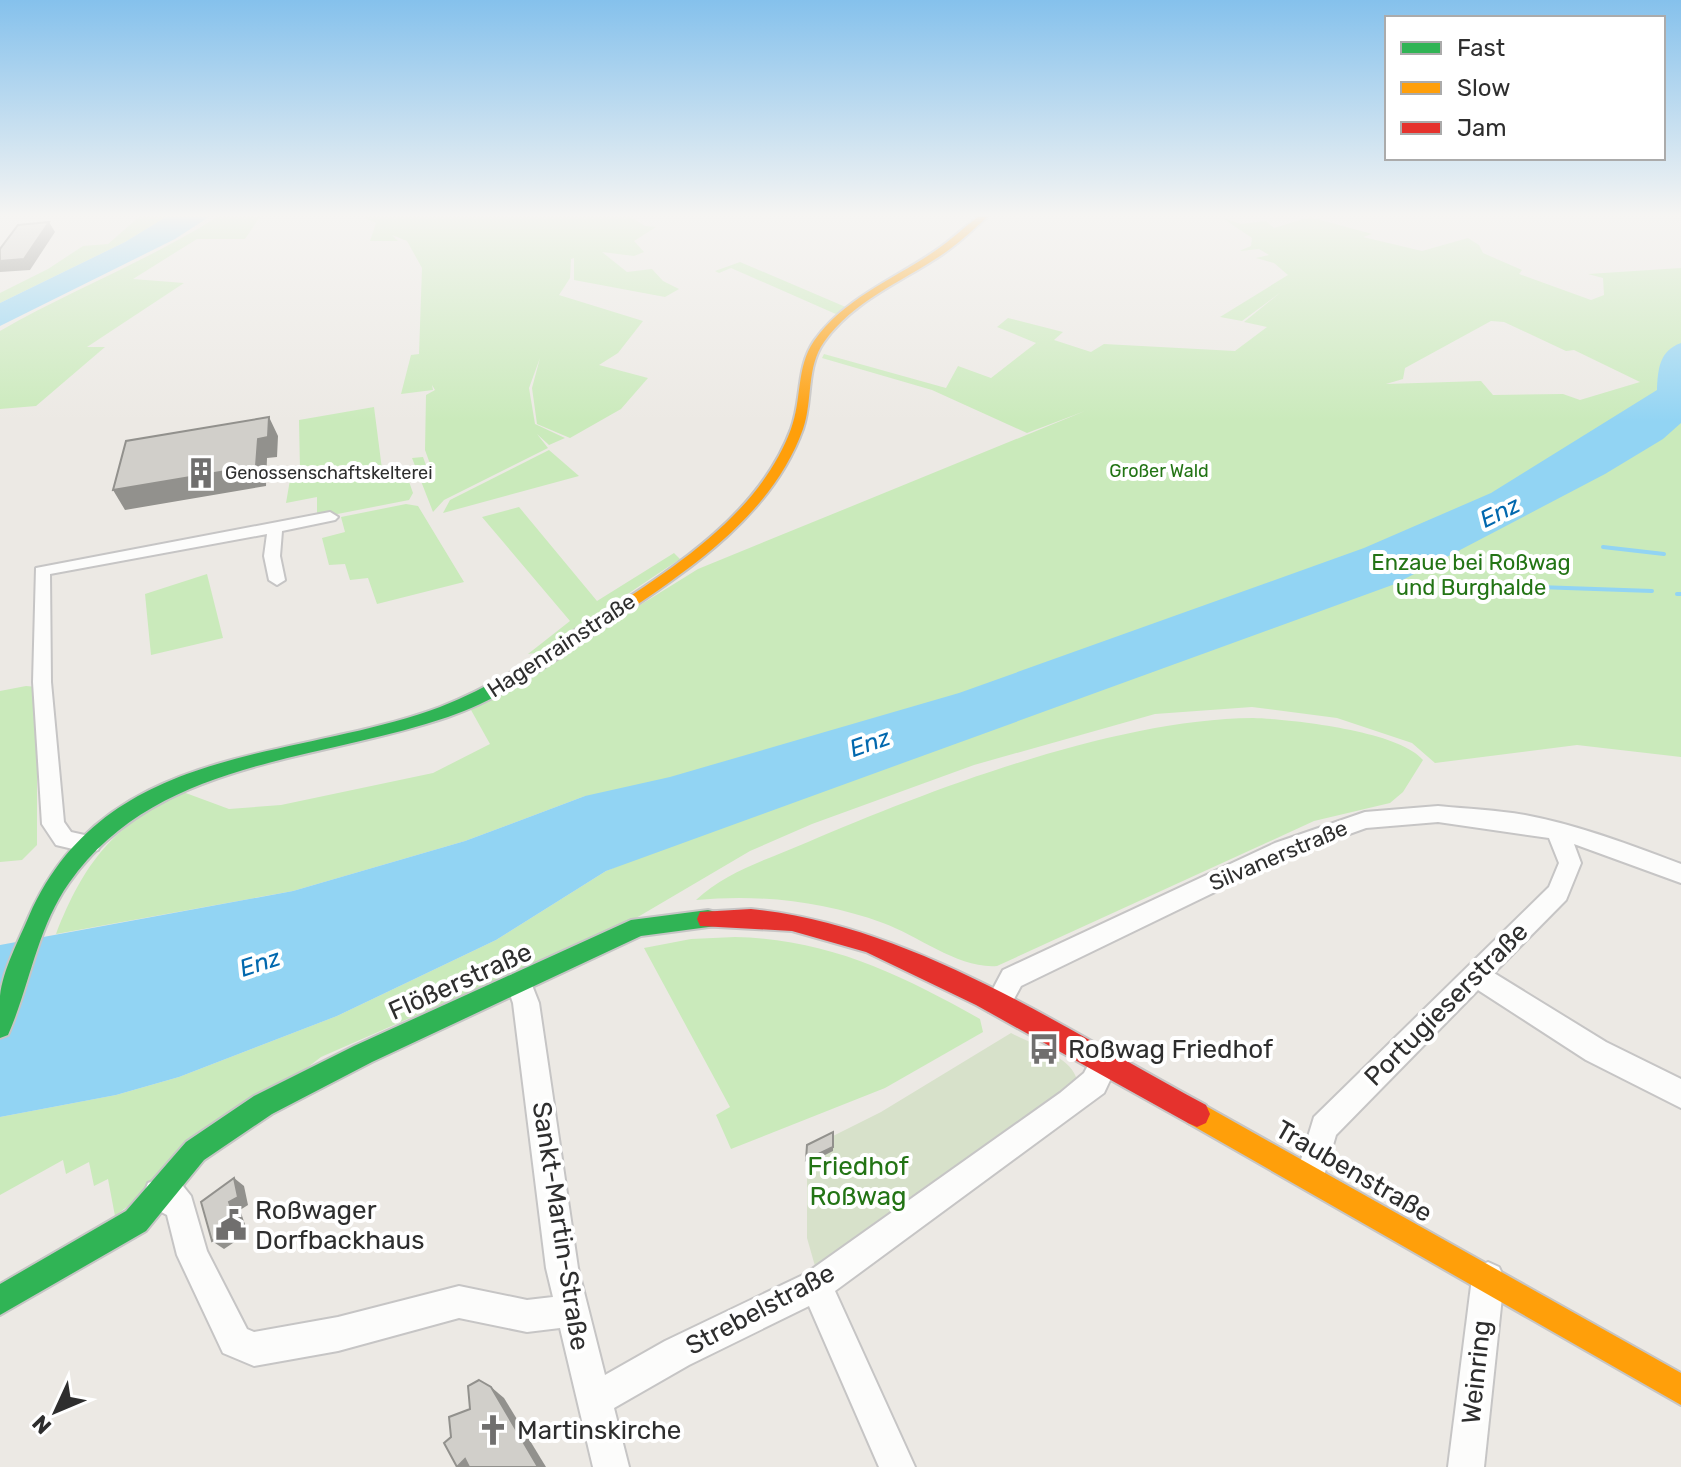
<svg xmlns="http://www.w3.org/2000/svg" width="1681" height="1467" viewBox="0 0 1681 1467" font-family="Rubik,sans-serif">
  <style>
    .green { fill: #caeabb; fill-rule: evenodd }
    .cemetery { fill: #d7e1ca }
    .water { fill: #92d4f3 }
    .lines { fill: none; stroke-linecap: round; stroke-linejoin: round }
    .stream { stroke: #92d4f3; stroke-width: 4 }
    .street-casing { stroke: #c6c5c5; stroke-width: 4 }
    .fast-casing { stroke: #c6c5c5; stroke-width: 4 }
    .slow-casing { stroke: #c6c5c5; stroke-width: 4 }
    .jam-casing { stroke: #c6c5c5; stroke-width: 4 }
    .street { fill: #fcfcfb; fill-rule: evenodd }
    .fast { fill: #30b455; fill-rule: evenodd }
    .slow { fill: #ff9f0a; fill-rule: evenodd }
    .jam { fill: #e5322d; fill-rule: evenodd }
    .shaded-wall { fill: #92918d }
    .building { fill: #d1cfca; stroke: #92918d; stroke-width: 2 }
    .labels { text-anchor: middle; stroke-width: 8; stroke-linejoin: round; paint-order: stroke }
    .far-park-label { font-size: 18px; fill: #237415; stroke: #fff }
    .far-poi-label { font-size: 18px; fill: #2e2e2e; stroke: #fff; text-anchor: start }
    .park-label { font-size: 22px; fill: #237415; stroke: #fff }
    .street-label { font-size: 22px; fill: #2e2e2e; stroke: #fff }
    .water-label { font-size: 24px; font-style: italic; fill: #0268ae; stroke: #fff }
    .near-street-label { font-size: 26px; fill: #2e2e2e; stroke: #fff }
    .near-poi-label { font-size: 26px; fill: #2e2e2e; stroke: #fff; text-anchor: start }
    .near-park-label { font-size: 26px; fill: #237415; stroke: #fff }
  </style>
  <rect width="100%" height="100%" fill="#ece9e4"/>
  <g class="green">
    <polygon points="139,217 166,217 125,242 0,303 0,293 48,269 83,246 108,244"/>
    <path d="M217 217H260L245 239H197L133 279 184 283 87 347H105L36 406 0 409V331C71 290 148 261 217 217Z"/>
    <polygon points="363,217 631,217 645,226 656,227 634,241 644,252 634,256 602,252 627,272 652,269 663,281 679,289 665,297 574,280 574,258 571,259 570,278 559,295 643,321 618,353 599,365 648,378 621,409 570,438 537,424 532,388 540,358 529,388 535,424 565,438 549,445 537,434 548,448 444,500 433,512 412,458 423,457 430,476 434,475 425,450 426,395 435,390 432,385 433,390 401,394 411,355 419,354 422,268 407,241 392,235 398,241 370,241 376,223"/>
    <path d="M1221 217 1241 224 1266 221 1274 228 1310 217 1372 234 1363 237 1422 251 1468 238 1479 245 1483 253 1522 270 1519 274 1591 300 1604 295 1603 278 1588 274 1681 268V757L1577 745 1435 763 1412 743 1337 718 1252 707 1155 714 974 765 812 824 750 851 631 921 321 1057 115 1216 108 1179 94 1186 89 1162 66 1174 63 1160 0 1195V1117L116 1095 179 1077 337 1016 496 940 606 871 659 849 585 796 465 841 293 891 56 934C84 863 113 825 183 792L229 809 281 805 433 773 490 744 471 710 698 569 1085 411 1027 433 932 390 822 358 824 354 946 388 958 366 991 378 1036 343 997 327 1008 318 1063 332 1054 340 1091 352 1104 344 1235 351 1267 327 1244 322 1281 292 1242 321 1220 317 1288 275 1274 263 1256 258 1269 255 1259 249 1239 251 1251 246 1252 238ZM1491 321 1504 322 1566 351 1574 350 1640 382 1580 400 1563 394 1493 395 1481 381 1386 384 1403 379 1405 368Z"/>
    <polygon points="740,262 848,308 838,315 731,268 719,273 715,271"/>
    <polygon points="374,407 383,477 406,473 413,493 409,500 317,518 317,497 286,503 291,474 300,471 299,420"/>
    <polygon points="549,450 579,476 443,513 450,500"/>
    <polygon points="406,504 418,506 464,582 377,604 368,578 350,580 345,564 329,565 322,538 345,532 341,517"/>
    <polygon points="519,507 597,601 674,553 680,559 541,652 528,654 570,621 482,517"/>
    <polygon points="207,574 223,638 151,655 145,594"/>
    <polygon points="26,686 37,687 37,845 22,860 0,862 0,691"/>
    <path d="M1253 718C1291 719 1400 731 1423 760L1403 792 1390 803 1314 821 997 966C959 969 919 936 883 923 823 901 759 894 696 900 727 871 769 859 808 842 934 788 1117 719 1253 718Z"/>
    <path d="M735 937C828 939 900 974 980 1019L983 1032 885 1088 731 1149 716 1115 730 1107 644 948 691 939Z"/>
  </g>
  <path class="cemetery" d="M1011 1033C1030 1043 1074 1058 1077 1081L817 1273 807 1238V1149L881 1112Z"/>
  <g class="water">
    <polygon points="166,217 209,217 175,239 0,326 0,303 125,242"/>
    <path d="M1681 343V423L1663 439 1605 474 1395 584 606 871 496 940 337 1016 179 1077 116 1095 0 1117V945L293 891 465 841 585 796 670 777 959 693 1364 548 1491 493 1657 390C1658 369 1659 351 1681 343Z"/>
  </g>
  <g class="lines">
    <g class="stream">
      <polyline points="1603,547 1664,554"/>
      <polyline points="1452,584 1652,591"/>
      <polyline points="1677,594 1681,594"/>
    </g>
    <defs>
      <g id="street">
        <polygon points="330,512 338,517 335,520 282,531 280,556 285,580 277,585 269,580 264,556 267,534 50,574 51,682 64,822 71,832 98,838 101,844 98,850 90,853 56,845 42,824 33,682 36,568"/>
        <path d="M1438 806C1467 809 1497 810 1525 815 1579 825 1630 845 1681 864V883L1574 844 1581 863 1566 900 1494 973 1606 1042 1681 1079V1108L1586 1060 1478 990 1336 1135 1321 1186 1311 1191 1301 1186 1296 1176 1314 1117 1549 887 1559 863 1549 838 1438 822 1366 828 1291 855 1021 986 1007 1012 998 1016 989 1012 985 1004 1003 970 1275 843 1365 812Z"/>
        <polygon points="519,972 528,975 539,1003 578,1268 605,1375 665,1341 805,1274 1060,1093 1084,1073 1095,1052 1105,1048 1115,1052 1119,1061 1104,1093 835,1291 915,1467 879,1467 809,1306 689,1365 614,1408 629,1467 593,1467 560,1328 527,1332 459,1318 338,1351 254,1366 223,1353 177,1255 167,1215 148,1205 144,1194 148,1183 159,1179 172,1182 183,1186 191,1196 207,1251 247,1329 254,1332 338,1317 459,1286 527,1300 553,1297 546,1268 513,1003 506,983 510,975"/>
        <polygon points="1488,1262 1499,1267 1504,1278 1484,1467 1448,1467 1472,1278 1477,1267"/>
      </g>
      <g id="fast">
        <path d="M604 615 610 617 612 620 610 623C558 658 507 697 448 717 317 762 156 759 69 883 37 928 30 985 8 1035L0 1038C0 1024 0 1009 0 996 3 969 19 940 29 916 106 742 292 762 440 707 476 693 510 674 542 653 561 641 583 621 604 615Z"/>
        <polygon points="708,910 716,912 719,919 716,926 641,936 372,1062 272,1114 204,1160 146,1231 0,1315 0,1284 126,1211 186,1142 254,1096 354,1046 631,920"/>
      </g>
      <g id="slow">
        <path d="M978 217H987C973 230 957 245 940 256 901 282 852 302 824 342 806 367 813 401 803 429 771 518 684 573 610 623H598L596 620 598 617C672 569 759 515 791 429 802 400 796 367 814 341 843 299 894 279 935 251 950 241 963 228 978 217Z"/>
        <polygon points="1197,1101 1681,1373 1681,1405 1188,1123 1184,1114 1188,1105"/>
      </g>
      <path id="jam" d="M751 909C913 925 1064 1029 1206 1105L1210 1114 1206 1123 1197 1127 1188 1123 976 1005 866 952 792 931 700 926 697 919 700 912Z"/>
    </defs>
    <use href="#street" class="street-casing"/>
    <use href="#fast" class="fast-casing"/>
    <use href="#slow" class="slow-casing"/>
    <use href="#jam" class="jam-casing"/>
    <use href="#street" class="street"/>
    <use href="#fast" class="fast"/>
    <use href="#slow" class="slow"/>
    <use href="#jam" class="jam"/>
  </g>
  <g class="shaded-wall">
    <polygon points="49,222 55,232 30,270 0,272 0,261"/>
    <polygon points="269,417 278,436 277,457 267,458 266,486 125,510 113,490 258,439"/>
    <polygon points="833,1147 833,1151 807,1164 806,1160"/>
    <polygon points="234,1178 244,1186 248,1205 240,1210 248,1233 224,1249 212,1241 229,1202"/>
    <polygon points="491,1387 504,1398 546,1467 538,1467"/>
    <polygon points="465,1459 480,1467 457,1467"/>
  </g>
  <g class="building">
    <polygon points="49,222 24,259 0,261 0,249 18,225"/>
    <polygon points="269,417 268,437 258,439 256,466 113,490 126,441"/>
    <polygon points="833,1132 833,1147 806,1160 807,1145"/>
    <polygon points="234,1178 238,1197 229,1202 237,1225 212,1241 201,1202"/>
    <polygon points="479,1380 491,1387 538,1467 469,1467 465,1459 457,1467 444,1443 451,1437 449,1417 470,1409 468,1386"/>
  </g>
  <linearGradient id="sky" x2="0" y2="1"><stop stop-color="#85c1ec"/><stop offset="0.51" stop-color="#f6f5f3"/><stop offset="1" stop-color="#f6f5f3" stop-opacity="0"/></linearGradient>
  <rect width="1681" height="422" fill="url(#sky)"/>
  <defs>
    <symbol id="building-bare" viewBox="-9 -9 18 18"><path d="M-4-6H4V6H1V3H-1V6H-4ZM-2.5-4.3h1.7v1.8h-1.7ZM.8-4.3h1.7v1.8H.8ZM-2.5-1h1.7V.8h-1.7ZM.8-1h1.7V.8H.8Z" fill="#706f6e" stroke="#fff" stroke-width="2.5" paint-order="stroke"/></symbol>
    <symbol id="bus-bare" viewBox="-9 -9 18 18"><path d="M-5-6H5V4H4V6H2V4H-2V6H-4V4H-5ZM-3.5-4V0h7V-4ZM-3.5 1.2v1.5H-2V1.2ZM2 1.2v1.5H3.5V1.2Z" fill="#706f6e" stroke="#fff" stroke-width="2.5" paint-order="stroke"/></symbol>
    <symbol id="civic-bare" viewBox="-9 -9 18 18"><path d="M-.6-6.5H3V-4.5H.6V-3L4-1V1h2V6H-6V1h2V-1L-.6-3ZM-1.2 2.5V6h2.4V2.5Z" fill="#706f6e" stroke="#fff" stroke-width="2.5" paint-order="stroke"/></symbol>
    <symbol id="church-bare" viewBox="-9 -9 18 18"><path d="M-1.2-6h2.4v3.5h3.3v2.4h-3.3V6h-2.4V-.1h-3.3v-2.4h3.3Z" fill="#706f6e" stroke="#fff" stroke-width="2.5" paint-order="stroke"/></symbol>
  </defs>
  <g fill-rule="evenodd">
    <use href="#building-bare" x="179" y="451" width="44" height="44"/>
    <use href="#bus-bare" x="1022" y="1027" width="44" height="44"/>
    <use href="#civic-bare" x="209" y="1203" width="44" height="44"/>
    <use href="#church-bare" x="471" y="1408" width="44" height="44"/>
  </g>
  <g class="labels">
    <g class="far-park-label">
      <text x="1159" y="477">Großer Wald</text>
    </g>
    <g class="far-poi-label">
      <text x="225" y="479">Genossenschaftskelterei</text>
    </g>
    <g class="park-label">
      <text x="1471" y="570">Enzaue bei Roßwag<tspan x="1471" dy="25">und Burghalde</tspan></text>
    </g>
    <g class="street-label">
      <text transform="translate(561 645) rotate(-33)" y="8">Hagenrainstraße</text>
      <text transform="translate(1278 855) rotate(-23)" y="8">Silvanerstraße</text>
    </g>
    <g class="water-label">
      <text transform="translate(1500 512) rotate(-26)" y="8">Enz</text>
      <text transform="translate(870 743) rotate(-19)" y="8">Enz</text>
      <text transform="translate(260 963) rotate(-18)" y="8">Enz</text>
    </g>
    <g class="near-street-label">
      <text transform="translate(460 981) rotate(-24)" y="9">Flößerstraße</text>
      <text transform="translate(1446 1004) rotate(-45)" y="9">Portugieserstraße</text>
      <text transform="translate(1354 1171) rotate(30)" y="9">Traubenstraße</text>
      <text transform="translate(561 1226) rotate(81)" y="9">Sankt-Martin-Straße</text>
      <text transform="translate(760 1309) rotate(-28)" y="9">Strebelstraße</text>
      <text transform="translate(1476 1372) rotate(-84)" y="9">Weinring</text>
    </g>
    <g class="near-poi-label">
      <text x="1068" y="1058">Roßwag Friedhof</text>
      <text x="255" y="1219">Roßwager<tspan x="255" dy="30">Dorfbackhaus</tspan></text>
      <text x="517" y="1439">Martinskirche</text>
    </g>
    <g class="near-park-label">
      <text x="858" y="1175">Friedhof<tspan x="858" dy="30">Roßwag</tspan></text>
    </g>
  </g>
  <rect x="1385" y="16" width="280" height="144" fill="#ffffff" stroke="#ababab" stroke-width="2"/>
  <rect x="1401" y="42" width="40" height="12" fill="#30b455" stroke="#ababab" stroke-width="2"/>
  <text x="1457" y="56" font-size="24" fill="#2e2e2e">Fast</text>
  <rect x="1401" y="82" width="40" height="12" fill="#ff9f0a" stroke="#ababab" stroke-width="2"/>
  <text x="1457" y="96" font-size="24" fill="#2e2e2e">Slow</text>
  <rect x="1401" y="122" width="40" height="12" fill="#e5322d" stroke="#ababab" stroke-width="2"/>
  <text x="1457" y="136" font-size="24" fill="#2e2e2e">Jam</text>
  <g transform="translate(56 1411) rotate(226)" stroke="#ffffff" stroke-width="6" paint-order="stroke">
  <path d="M0-6L14 30L0 20L-14 30Z" fill="#2e2e2e"/>
  <text y="-12" font-size="22" font-weight="bold" text-anchor="middle" fill="#2e2e2e">N</text>
  </g>
</svg>
